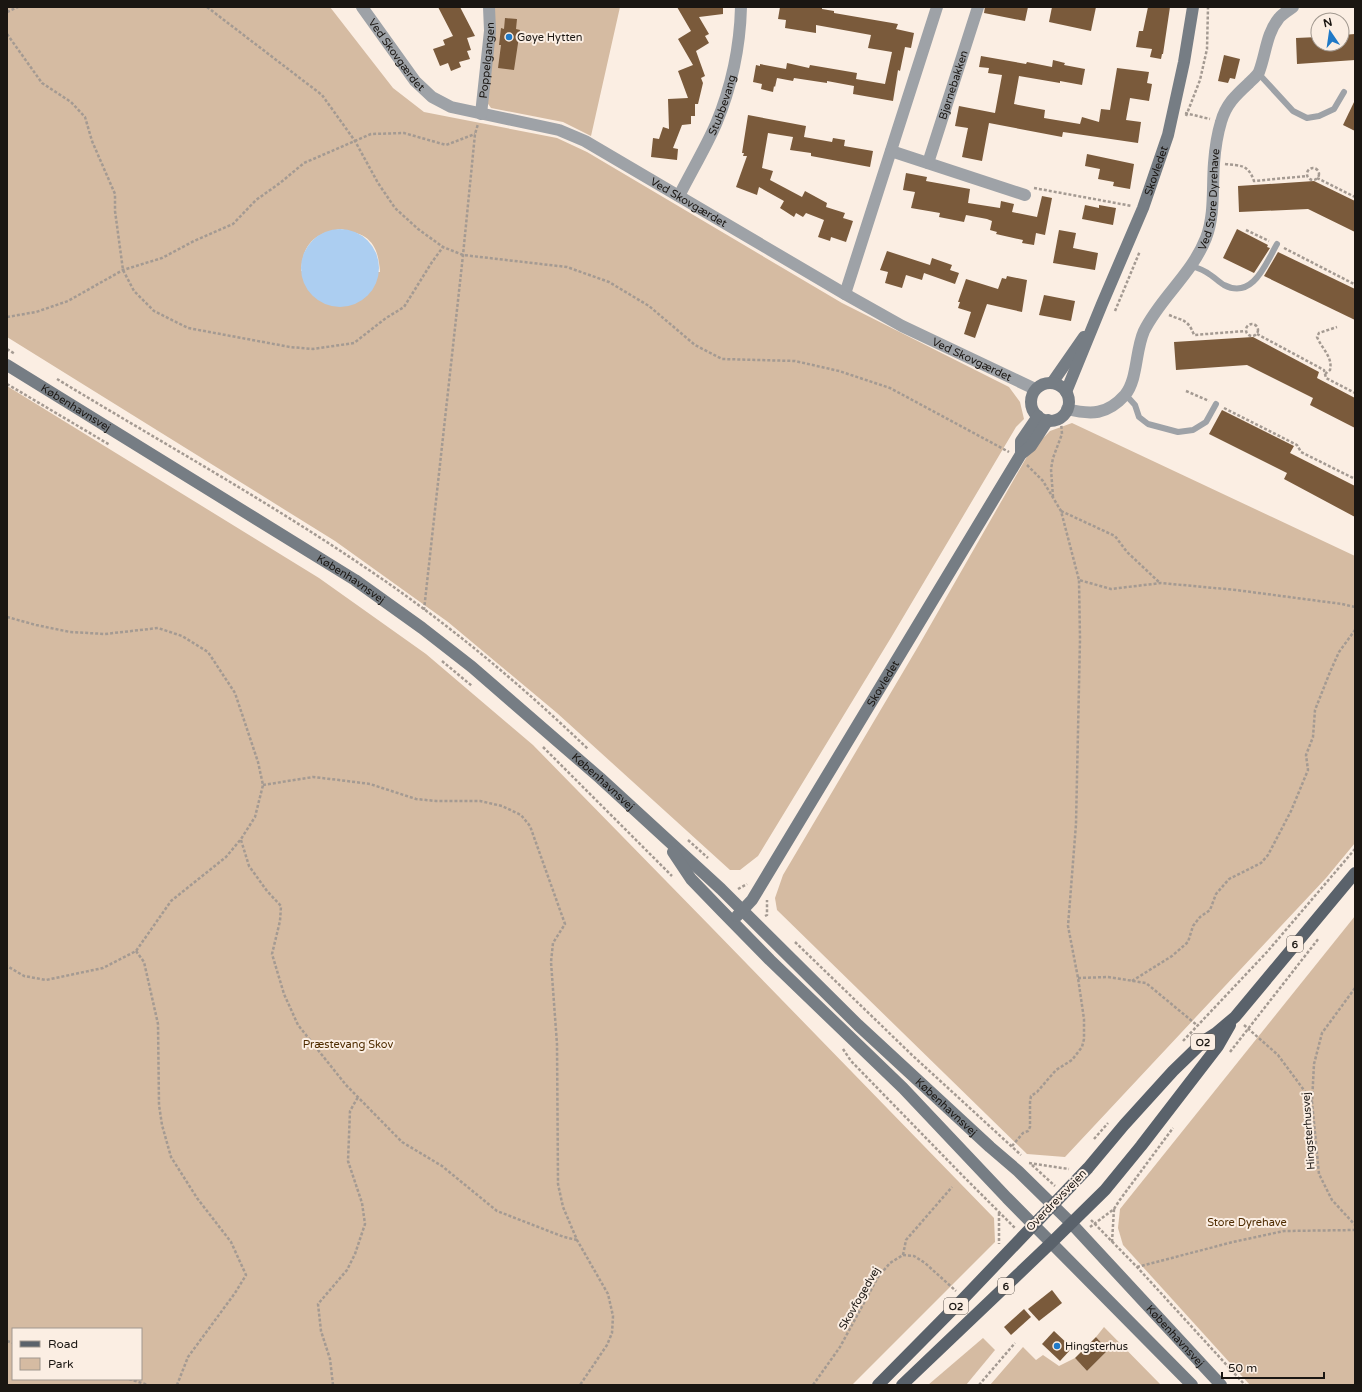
<svg xmlns="http://www.w3.org/2000/svg" width="1362" height="1392" viewBox="0 0 1362 1392" font-family="'Varela Round',sans-serif">
  <style>
    .green { fill: #d5bba2; fill-rule: evenodd }
    .water { fill: #accef1 }
    .building { fill: #7a5a3b }
    .lines { fill: none; stroke-linecap: round; stroke-linejoin: round }
    .path { stroke: #a49a92; stroke-width: 2.5; stroke-dasharray: 3 2; stroke-linecap: butt }
    .lane { stroke: #9ea2a7; stroke-width: 6 }
    .street { stroke: #9ea2a7; stroke-width: 12 }
    .secondary { stroke: #767d84; stroke-width: 12 }
    .primary { stroke: #5a626b; stroke-width: 12 }
    .poi-dot { fill: #1f79c7; stroke: #fbeee3; stroke-width: 1.5 }
    .labels { text-anchor: middle; stroke-width: 4; stroke-linejoin: round; paint-order: stroke }
    .shield { fill: #fbeee3; stroke: #5e5751; stroke-width: 1 }
    .shield-label { font-size: 10px; font-weight: bold; fill: #1a1612 }
    .poi-label { font-size: 11px; fill: #1a1612; stroke: #fbeee3; text-anchor: start }
    .street-label { font-size: 11px; fill: #1a1612; stroke: #fbeee3 }
    .park-label { font-size: 11px; fill: #4f2c01; stroke: #fbeee3 }
  </style>
  <rect width="100%" height="100%" fill="#fbeee3"/>
  <g class="green">
    <path d="M7 7H330L393 88 424 112 557 138 587 152 842 303 1009 387 1020 402 1024 419 1016 427 892 636 758 856 740 870H730L557 713 448 622 335 541 7 337ZM341 229C348 231 359 233 365 237 377 245 379 259 380 272L301 271C303 244 314 233 341 229Z"/>
    <polygon points="493,7 620,7 591,136 563,122 491,108 486,101"/>
    <path d="M7 386 319 578 426 654 533 745 711 927 994 1218 995 1242 852 1385H7ZM13 1329H141V1379H13Z"/>
    <polygon points="1072,423 1355,556 1355,843 1326,878 1065,1157 1027,1154 777,910 775,898 783,875 919,645 1029,453 1050,431"/>
    <polygon points="1355,916 1355,1385 1250,1385 1123,1245 1118,1228 1120,1209"/>
    <polygon points="1104,1327 1161,1385 990,1385 1023,1347 1036,1360 1043,1355 1059,1366 1075,1358 1087,1371 1108,1350 1096,1337"/>
    <polygon points="983,1338 995,1350 966,1385 928,1385"/>
  </g>
  <circle class="water" cx="340" cy="268" r="39"/>
  <g class="building">
    <polygon points="438,7 460,7 475,36 467,38 471,50 467,51 470,59 459,62 461,67 451,71 448,63 440,66 433,49 445,45 443,40 453,36"/>
    <polygon points="677,7 723,7 723,14 699,17 709,34 705,36 709,43 696,51 705,76 701,78 703,83 698,104 695,104 695,116 691,116 691,124 682,125 673,148 678,149 677,160 651,157 653,138 659,139 663,127 669,129 668,99 688,98 678,71 693,65 678,39 691,31"/>
    <polygon points="780,7 822,7 822,9 834,11 834,13 898,24 896,29 914,33 911,48 905,47 900,71 898,70 893,101 853,94 854,86 827,81 827,83 794,78 793,81 777,78 775,87 774,86 773,92 761,89 762,84 753,82 756,65 760,66 760,64 786,69 787,63 809,68 810,65 857,73 856,79 885,84 892,52 868,48 871,35 816,25 816,33 785,28 786,20 778,19"/>
    <polygon points="985,7 1028,7 1025,21 984,13"/>
    <polygon points="1052,7 1096,7 1091,31 1049,22"/>
    <polygon points="1148,7 1170,7 1163,54 1162,54 1161,59 1150,57 1152,49 1136,47 1139,31 1143,31"/>
    <polygon points="505,18 517,19 516,29 520,30 514,70 498,68 501,45 499,45 501,28 504,29"/>
    <polygon points="1355,34 1355,60 1297,64 1296,38 1318,37 1318,44 1342,44 1342,35"/>
    <polygon points="1224,55 1240,59 1235,79 1230,78 1228,83 1218,81"/>
    <polygon points="981,56 1026,64 1027,62 1052,67 1053,60 1065,63 1064,65 1085,69 1082,85 1060,81 1060,83 1019,76 1014,104 1045,110 1044,118 1080,124 1082,117 1099,122 1101,109 1110,110 1117,68 1149,72 1147,83 1152,84 1149,101 1130,98 1126,120 1141,122 1138,143 1063,132 1062,137 989,123 982,161 962,157 968,128 955,126 959,106 995,113 1002,75 988,73 989,68 979,67"/>
    <polygon points="1355,100 1355,131 1343,125"/>
    <polygon points="748,115 806,126 804,137 832,142 833,138 845,140 844,146 873,151 870,167 811,156 811,153 790,150 793,137 768,133 762,168 773,171 770,180 802,197 805,191 827,203 826,207 845,213 843,218 853,221 846,242 831,237 830,241 818,237 824,220 806,213 803,217 796,213 794,217 780,208 784,201 759,187 757,195 736,187 747,156 743,156 744,153 742,153"/>
    <polygon points="1087,154 1134,164 1130,189 1113,186 1114,182 1098,179 1100,169 1085,166"/>
    <polygon points="906,173 927,177 926,181 970,189 968,203 1000,208 1001,201 1014,204 1012,212 1037,217 1042,196 1052,198 1045,235 1036,233 1034,245 1022,243 1023,240 996,234 997,232 990,230 992,221 987,219 966,215 964,222 939,217 940,213 911,208 915,192 903,190"/>
    <polygon points="1314,181 1355,201 1355,232 1308,209 1239,212 1238,186"/>
    <polygon points="1085,205 1099,208 1099,205 1116,208 1113,225 1082,219"/>
    <polygon points="1237,229 1268,245 1267,247 1270,248 1254,273 1223,258"/>
    <polygon points="1059,230 1076,233 1073,248 1098,253 1095,270 1053,263"/>
    <polygon points="887,251 930,265 932,258 952,265 950,270 959,273 955,284 924,273 922,280 906,275 902,288 885,283 888,272 880,270"/>
    <polygon points="1278,252 1355,289 1355,320 1264,276"/>
    <polygon points="1007,276 1027,280 1022,312 987,304 975,338 964,334 971,312 958,308 960,302 958,302 966,279 998,289 1002,278 1006,279"/>
    <polygon points="1044,295 1075,301 1071,321 1039,315"/>
    <polygon points="1253,337 1319,372 1317,378 1355,398 1355,428 1310,405 1313,398 1247,365 1176,370 1174,342"/>
    <polygon points="1222,410 1294,446 1290,453 1355,486 1355,517 1284,479 1287,473 1209,434"/>
    <polygon points="1052,1290 1062,1303 1039,1321 1028,1309"/>
    <polygon points="1024,1309 1031,1317 1011,1335 1004,1327"/>
    <polygon points="1054,1331 1072,1348 1060,1361 1042,1344"/>
    <polygon points="1096,1337 1108,1350 1087,1371 1075,1358"/>
  </g>
  <g class="lines">
    <g class="path">
      <polyline points="207,7 322,95 355,141 378,183 395,208 418,229 443,247 463,255 567,267 609,282 649,306 695,345 722,359 795,361 839,371 890,388 1009,452"/>
      <polyline points="7,12 18,7"/>
      <polyline points="7,34 42,83 71,102 85,117 92,141 115,194 115,211 123,270 134,291 154,311 188,328 290,347 313,349 354,343 386,318 404,307 432,262 443,247"/>
      <polyline points="1185,113 1210,119"/>
      <polyline points="1186,116 1200,80 1207,49 1208,7"/>
      <path d="M1225 164C1241 166 1248 164 1254 181L1307 176"/>
      <circle cx="1313" cy="174" r="6"/>
      <polyline points="1317,178 1355,197"/>
      <polyline points="1034,188 1132,206"/>
      <polyline points="1246,230 1269,241"/>
      <polyline points="1284,248 1354,284 1355,285"/>
      <polyline points="1115,311 1140,251"/>
      <path d="M1169 315C1183 321 1188 319 1194 335L1245 331"/>
      <polyline points="7,317 36,312 68,301 123,270 162,258 194,241 233,224 256,200 280,183 304,163 371,134 404,133 446,145 475,134"/>
      <circle cx="1252" cy="330" r="6"/>
      <polyline points="1257,334 1324,370 1326,378 1355,393"/>
      <polyline points="7,349 15,354"/>
      <path d="M1325 374 1330 370C1333 357 1322 349 1317 337L1319 333 1337 327"/>
      <path d="M57 379C159 441 264 499 363 566 444 620 518 682 588 749"/>
      <polyline points="7,384 110,445"/>
      <polyline points="1186,391 1209,401"/>
      <polyline points="1224,408 1297,445 1301,452 1355,479"/>
      <polyline points="1027,465 1043,481 1061,511 1079,580 1111,589 1161,583 1236,590 1342,604 1355,607"/>
      <polyline points="1053,497 1051,469 1053,458 1062,434 1061,422"/>
      <polyline points="1061,511 1115,536 1127,552 1160,583"/>
      <polyline points="424,610 463,255 475,134 478,124"/>
      <polyline points="7,617 36,625 70,632 105,634 158,628 182,636 208,652 235,693 258,762 263,785 255,817 241,839 226,857 171,901 136,951 103,968 46,980 24,976 7,966"/>
      <polyline points="442,661 472,686"/>
      <polyline points="543,747 672,876"/>
      <polyline points="263,785 313,777 339,780 370,784 416,799 436,801 480,801 502,806 521,815 530,826 565,924 553,943 551,962 557,1044 558,1184 563,1207 577,1240 608,1294 613,1316 612,1333 607,1345 580,1385"/>
      <polyline points="241,840 249,866 267,891 281,906 280,921 272,954 284,994 298,1025 346,1085 402,1142 442,1166 497,1211 564,1237 577,1240"/>
      <polyline points="688,840 708,858"/>
      <polyline points="738,889 747,884"/>
      <polyline points="765,916 767,915 767,900"/>
      <polyline points="795,942 912,1055 1021,1155"/>
      <polyline points="136,951 144,962 158,1024 159,1105 162,1125 171,1157 197,1198 231,1242 246,1275 235,1293 188,1357 177,1385"/>
      <polyline points="1078,978 1108,977 1146,983 1198,1026"/>
      <polyline points="1132,981 1172,956 1188,942 1193,926 1200,917 1210,910 1216,894 1229,879 1261,863 1268,855 1291,811 1308,770 1306,755 1313,737 1315,710 1330,672 1339,652 1355,630"/>
      <polyline points="1355,988 1322,1033 1314,1064 1312,1102 1319,1174 1332,1200 1355,1225"/>
      <polyline points="1244,1025 1278,1055 1312,1101"/>
      <polyline points="1183,1041 1267,952 1355,849"/>
      <polyline points="843,1049 851,1061 963,1176 1015,1228"/>
      <polyline points="1230,1052 1319,938"/>
      <polyline points="1094,1139 1108,1123"/>
      <polyline points="1012,1146 1023,1133 1028,1131 1030,1127 1030,1102 1031,1096 1037,1092 1056,1070 1072,1060 1082,1047 1084,1039 1084,1019 1078,978 1068,926 1076,824 1080,639 1079,580"/>
      <polyline points="1029,1163 1069,1169"/>
      <polyline points="1032,1165 1055,1186"/>
      <polyline points="999,1213 999,1244"/>
      <polyline points="1091,1220 1137,1267 1245,1385"/>
      <polyline points="1090,1227 1114,1209 1119,1201 1173,1128"/>
      <polyline points="1112,1242 1114,1209"/>
      <polyline points="903,1255 914,1256 925,1263 956,1291"/>
      <polyline points="1137,1267 1233,1242 1284,1231 1355,1230"/>
      <polyline points="7,1341 13,1343"/>
      <polyline points="129,1379 148,1385"/>
      <polyline points="333,1385 330,1359 321,1331 318,1304 347,1270 355,1254 365,1224 362,1203 348,1161 350,1111 358,1097"/>
      <polyline points="813,1385 840,1347 878,1277 890,1263 903,1255 906,1240 952,1187"/>
      <polyline points="979,1385 1015,1343"/>
    </g>
    <g class="lane">
      <polyline points="1259,74 1293,111 1307,118 1319,116 1334,109 1344,92"/>
      <path d="M1192 266C1198 268 1204 270 1209 274 1214 277 1219 282 1224 285 1253 300 1266 263 1277 244"/>
      <polyline points="1125,394 1135,405 1139,417 1148,424 1178,432 1193,430 1206,422 1216,404"/>
    </g>
    <g class="street">
      <path id="s1" d="M362 7 415 81 432 97 451 107 559 130 585 141 845 294 902 326 1035 389"/>
      <path id="s2" d="M481 114 490 31 489 7"/>
      <polyline points="891,151 1025,195"/>
      <path id="s3" d="M928 163 978 7"/>
      <path id="s4" d="M679 196C691 172 705 149 716 124 731 88 740 46 741 7"/>
      <polyline points="845,294 937,7"/>
      <path id="s5" d="M1067 409C1091 415 1107 415 1125 395 1138 379 1135 351 1144 331 1160 298 1192 274 1206 238 1215 215 1212 188 1214 163 1215 150 1217 135 1221 122 1226 104 1236 95 1249 83 1252 80 1257 76 1259 72 1266 54 1266 34 1279 18 1282 14 1289 10 1293 7"/>
    </g>
    <g class="secondary">
      <path id="s6" d="M7 365 355 580 422 628 472 667 600 778 721 889 858 1025 990 1147 1018 1171 1071 1223 1221 1385"/>
      <polyline points="1052,383 1084,337"/>
      <circle cx="1050" cy="402" r="19"/>
      <path id="s7" d="M1066 392 1102 304 1143 208 1168 135 1184 62 1193 7"/>
      <polyline points="1021,454 1021,441 1038,416"/>
      <polyline points="673,852 691,879 721,910 770,960 903,1088 1007,1198 1192,1385"/>
      <path id="s8" d="M737 916 752 900 1021 454 1031 446 1048 420"/>
    </g>
    <g class="primary">
      <polyline points="878,1385 963,1299 1088,1168 1124,1125 1173,1071 1205,1040 1216,1033 1235,1017 1355,873"/>
      <polyline points="902,1385 1051,1243 1105,1190 1141,1146 1218,1046 1230,1025"/>
    </g>
  </g>
  <g class="poi-dot">
    <circle cx="509" cy="37" r="4"/>
    <circle cx="1057" cy="1346" r="4"/>
  </g>
  <g class="labels">
    <g class="shield">
      <rect x="1287" y="936" width="16" height="16" rx="3"/>
      <rect x="1191" y="1034" width="24" height="16" rx="3"/>
      <rect x="998" y="1278" width="16" height="16" rx="3"/>
      <rect x="944" y="1298" width="24" height="16" rx="3"/>
    </g>
    <g class="shield-label">
      <text x="1295" y="948">6</text>
      <text x="1203" y="1046">O2</text>
      <text x="1006" y="1290">6</text>
      <text x="956" y="1310">O2</text>
    </g>
    <g class="poi-label">
      <text x="517" y="41">Gøye Hytten</text>
      <text x="1065" y="1350">Hingsterhus</text>
    </g>
    <g class="street-label">
      <text dy="4" stroke="none"><textPath href="#s1" startOffset="59">Ved Skovgærdet</textPath></text>
      <text dy="4" stroke="none"><textPath href="#s2" startOffset="54">Poppelgangen</textPath></text>
      <text dy="4" stroke="none"><textPath href="#s3" startOffset="82">Bjørnebakken</textPath></text>
      <text dy="4" stroke="none"><textPath href="#s4" startOffset="101">Stubbevang</textPath></text>
      <text dy="4" stroke="none"><textPath href="#s7" startOffset="239">Skovledet</textPath></text>
      <text dy="4" stroke="none"><textPath href="#s5" startOffset="282">Ved Store Dyrehave</textPath></text>
      <text dy="4" stroke="none"><textPath href="#s1" startOffset="395">Ved Skovgærdet</textPath></text>
      <text dy="4" stroke="none"><textPath href="#s1" startOffset="719">Ved Skovgærdet</textPath></text>
      <text dy="4" stroke="none"><textPath href="#s6" startOffset="81">Københavnsvej</textPath></text>
      <text dy="4" stroke="none"><textPath href="#s6" startOffset="405">Københavnsvej</textPath></text>
      <text dy="4" stroke="none"><textPath href="#s8" startOffset="275">Skovledet</textPath></text>
      <text dy="4" stroke="none"><textPath href="#s6" startOffset="729">Københavnsvej</textPath></text>
      <text dy="4" stroke="none"><textPath href="#s6" startOffset="1202">Københavnsvej</textPath></text>
      <text transform="translate(1308 1131) rotate(-94)" y="4">Hingsterhusvej</text>
      <text transform="translate(1056 1200) rotate(-46)" y="4">Overdrevsvejen</text>
      <text transform="translate(859 1298) rotate(-60)" y="4">Skovfogedvej</text>
      <text dy="4" stroke="none"><textPath href="#s6" startOffset="1526">Københavnsvej</textPath></text>
    </g>
    <g class="park-label">
      <text x="348" y="1048">Præstevang Skov</text>
      <text x="1247" y="1226">Store Dyrehave</text>
    </g>
  </g>
  <rect width="1362" height="1392" fill="none" stroke="#1a1612" stroke-width="16"/>
  <rect x="12" y="1328" width="130" height="52" fill="#fbeee3" stroke="#a1988f"/>
  <rect x="20" y="1341" width="20" height="6" fill="#5a626b" stroke="#a1988f"/>
  <text x="48" y="1348" font-size="12" fill="#1a1612">Road</text>
  <rect x="20" y="1358" width="20" height="12" fill="#d5bba2" stroke="#a1988f"/>
  <text x="48" y="1368" font-size="12" fill="#1a1612">Park</text>
  <g transform="translate(1330 32) rotate(347)"><circle r="19" fill="#fbeee3" stroke="#a1988f"/>
  <path d="M0-3L7 15L0 10L-7 15Z" fill="#1f79c7"/>
  <text y="-6" font-size="11" font-weight="bold" text-anchor="middle" fill="#1a1612">N</text>
  </g>
  <path d="M1222 1372v6h102v-6" fill="none" stroke="#1a1612" stroke-width="2"/>
  <text x="1228" y="1372" font-size="12" fill="#1a1612" stroke="#fbeee3" stroke-width="3" paint-order="stroke">50 m</text>
</svg>
